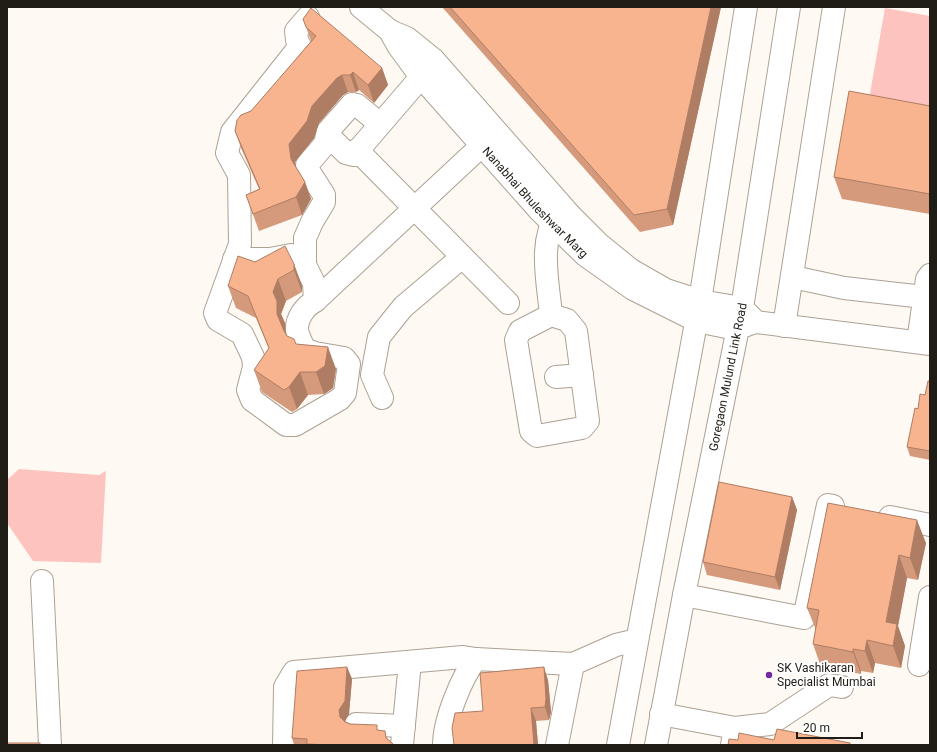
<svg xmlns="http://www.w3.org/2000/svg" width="937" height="752" viewBox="0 0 937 752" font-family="Roboto,sans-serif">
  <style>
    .green { fill: #fdc4bf }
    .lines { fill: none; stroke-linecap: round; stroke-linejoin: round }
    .minor-casing { stroke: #ada193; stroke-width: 24 }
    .major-casing { stroke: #ada193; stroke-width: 24 }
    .minor { stroke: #fff; stroke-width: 22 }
    .major { stroke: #fff; stroke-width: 22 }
    .wall { fill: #d59a7b }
    .shaded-wall { fill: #ae7d64 }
    .building { fill: #f8b38f; stroke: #ae7d64 }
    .poi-dot { fill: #742b9e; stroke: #fff; stroke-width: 1.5 }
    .labels { text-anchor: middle; stroke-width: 4; stroke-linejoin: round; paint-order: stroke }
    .street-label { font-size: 12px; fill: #201c16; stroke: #fff }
    .poi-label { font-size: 12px; fill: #201c16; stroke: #fff; text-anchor: start }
  </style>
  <rect width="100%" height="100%" fill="#fef9f3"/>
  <g class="green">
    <polygon points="885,8 930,16 930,116 868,105"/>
    <polygon points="19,469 99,475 106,471 101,563 33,561 7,523 7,480"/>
  </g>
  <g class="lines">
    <defs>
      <g id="minor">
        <path id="s1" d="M361 7 390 31 399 47 421 77 540 211 585 255 633 289 697 321 736 329 755 322"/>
        <path d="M308 17 296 31 297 40 300 46 232 132 227 153 239 175 240 244 215 313 218 320 242 334 253 357 254 367 248 390 252 400 286 425H295L340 399 345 393 349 364 344 358 315 353 304 349C302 343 298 336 297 330 296 319 305 306 315 301L314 283 305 265V238L312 222 324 202V195L308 170 307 165 325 144 335 142 346 153 354 155 421 77"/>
        <polyline points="390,31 407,38 433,59 570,215 599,244 631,270 666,290 700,301 742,308 756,322 930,344"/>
        <polyline points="325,144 328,131 352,104 357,105 380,124"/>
        <polyline points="357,150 508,303"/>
        <polyline points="234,259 270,259 291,255"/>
        <polyline points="793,277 844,288 924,297"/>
        <polyline points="315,301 492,136"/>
        <path d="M551 315 567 320 576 331 588 421 582 428 537 436 531 431 516 340 520 331 551 315C548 281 538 242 558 212"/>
        <polyline points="784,326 834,7"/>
        <polyline points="918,342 927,279 930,275"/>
        <polyline points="556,377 582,375"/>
        <polyline points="382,398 372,375 379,337 403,307 462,257"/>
        <polyline points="890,517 930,525"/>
        <polyline points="42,581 50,745"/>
        <polyline points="684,595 804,618 828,505 833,506"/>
        <polyline points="919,665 930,597"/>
        <polyline points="661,714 735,728 732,745"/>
        <polyline points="356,724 404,726"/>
        <polyline points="735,728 770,724 829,685 842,687"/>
        <polyline points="284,745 285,687 294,672 463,657 476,659"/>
        <polyline points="402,745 410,662"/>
        <path d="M444 745C444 721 461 678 476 659L573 664 616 645 637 640"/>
        <polyline points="557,745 573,664"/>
      </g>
      <g id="major">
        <polyline points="618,745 700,301 746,7"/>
        <path id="s2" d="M656 745 684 595 742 308 789 7"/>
      </g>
    </defs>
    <use href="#minor" class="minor-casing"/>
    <use href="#major" class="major-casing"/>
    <use href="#minor" class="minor"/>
    <use href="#major" class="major"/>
  </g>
  <g class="wall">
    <polygon points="442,7 721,7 673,225 640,232"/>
    <polygon points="303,19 382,68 388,85 374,103 359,90 356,92 348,92 343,95 319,123 314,138 295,162 296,167 305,182 311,199 302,215 259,231 246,195 259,189 241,148 235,131 311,41"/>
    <polygon points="930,106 930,214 842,199 834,177"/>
    <polygon points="255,262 294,264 302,286 302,292 286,301 281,314 285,323 285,333 287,336 296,344 336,369 333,388 324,394 308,395 297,409 292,412 262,392 254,370 269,349 256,318 236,308 228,286"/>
    <polygon points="930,381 930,460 910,456 907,447 918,409 925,395"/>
    <polygon points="792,497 797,510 780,590 707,575 703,562"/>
    <polygon points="828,503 926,543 918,580 907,578 898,626 905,646 901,668 875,663 873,673 861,671 861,674 821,667 813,644 816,630 807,608"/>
    <polygon points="347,667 352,679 349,714 345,721 350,724 379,730 394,745 294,745 292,738"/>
    <polygon points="548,680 551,712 549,720 536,721 538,745 454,745 483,711"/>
  </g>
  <g class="shaded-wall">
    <polygon points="711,7 721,7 673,225 667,209"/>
    <polygon points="382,68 388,85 374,103 368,85"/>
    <polygon points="353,72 359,90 356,92 350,75"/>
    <polygon points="342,75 348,92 343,95 319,123 314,138 295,162 297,176 291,159 289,144 312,106 337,78"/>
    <polygon points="305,182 311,199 302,215 296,197"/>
    <polygon points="294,264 302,286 302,292 294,270"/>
    <polygon points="278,279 286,301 281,314 285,323 286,336 277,314 273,292"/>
    <polygon points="328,347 336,369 333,388 324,394 316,372"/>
    <polygon points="300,372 308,395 297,409 289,387"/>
    <polygon points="792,497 797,510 780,590 775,577"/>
    <polygon points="917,520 926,543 918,580 910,558"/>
    <polygon points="899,555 907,578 898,626 905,646 901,668 893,646 886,622"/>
    <polygon points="867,640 875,663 873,673 865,651"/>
    <polygon points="853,649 861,671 861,674 853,652"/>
    <polygon points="347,667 352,679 349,714 344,723 340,717 339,710"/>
    <polygon points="544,667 548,680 551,712 549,720 545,707"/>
    <polygon points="531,708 536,721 538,745 534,745"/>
  </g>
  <g class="building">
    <polygon points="450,7 711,7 667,209 634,215"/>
    <polygon points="311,8 382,68 368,85 353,72 350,75 342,75 337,78 312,106 307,121 289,144 291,159 305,182 296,197 253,214 246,195 260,189 235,131 237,120 241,115 251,111 316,36 306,27 303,19"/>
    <polygon points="849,91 930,106 930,194 834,177"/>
    <polygon points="285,246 294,264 294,270 278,279 273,292 277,301 277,314 284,331 287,336 294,339 296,344 328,347 325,366 316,372 300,372 289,387 284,390 254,370 269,348 248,296 228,286 238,256 255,262"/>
    <polygon points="928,381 930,381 930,451 907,447 915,408 918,409 920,394 925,395"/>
    <polygon points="719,482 792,497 775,577 703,562"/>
    <polygon points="828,503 917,520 910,558 899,555 886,622 897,624 893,646 867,640 865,651 853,649 853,652 813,644 819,610 807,608"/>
    <polygon points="347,667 345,701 339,710 340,717 345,722 350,724 377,725 377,730 385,731 386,738 393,744 393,745 330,745 307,744 307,739 292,738 297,671"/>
    <polygon points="544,667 546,699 545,707 531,708 534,745 454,745 452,728 455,713 483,711 480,673"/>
    <polygon points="777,729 850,743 850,745 728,745 729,739 738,740 739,733 774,740"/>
    <rect x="7" y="743" width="33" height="2"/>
  </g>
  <circle class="poi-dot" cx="769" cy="675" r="4"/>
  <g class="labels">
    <g class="street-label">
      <text dy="4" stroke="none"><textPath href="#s1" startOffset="263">Nanabhai Bhuleshwar Marg</textPath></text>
      <text dy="4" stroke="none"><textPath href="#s2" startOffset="375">Goregaon Mulund Link Road</textPath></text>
    </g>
    <g class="poi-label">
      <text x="777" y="672">SK Vashikaran<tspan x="777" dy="14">Specialist Mumbai</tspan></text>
    </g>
  </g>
  <rect width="937" height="752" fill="none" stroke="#201c16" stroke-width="16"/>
  <path d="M797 732v6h65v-6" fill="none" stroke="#201c16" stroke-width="2"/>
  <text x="803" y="732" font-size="12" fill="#201c16" stroke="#ffffff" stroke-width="3" paint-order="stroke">20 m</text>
</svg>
